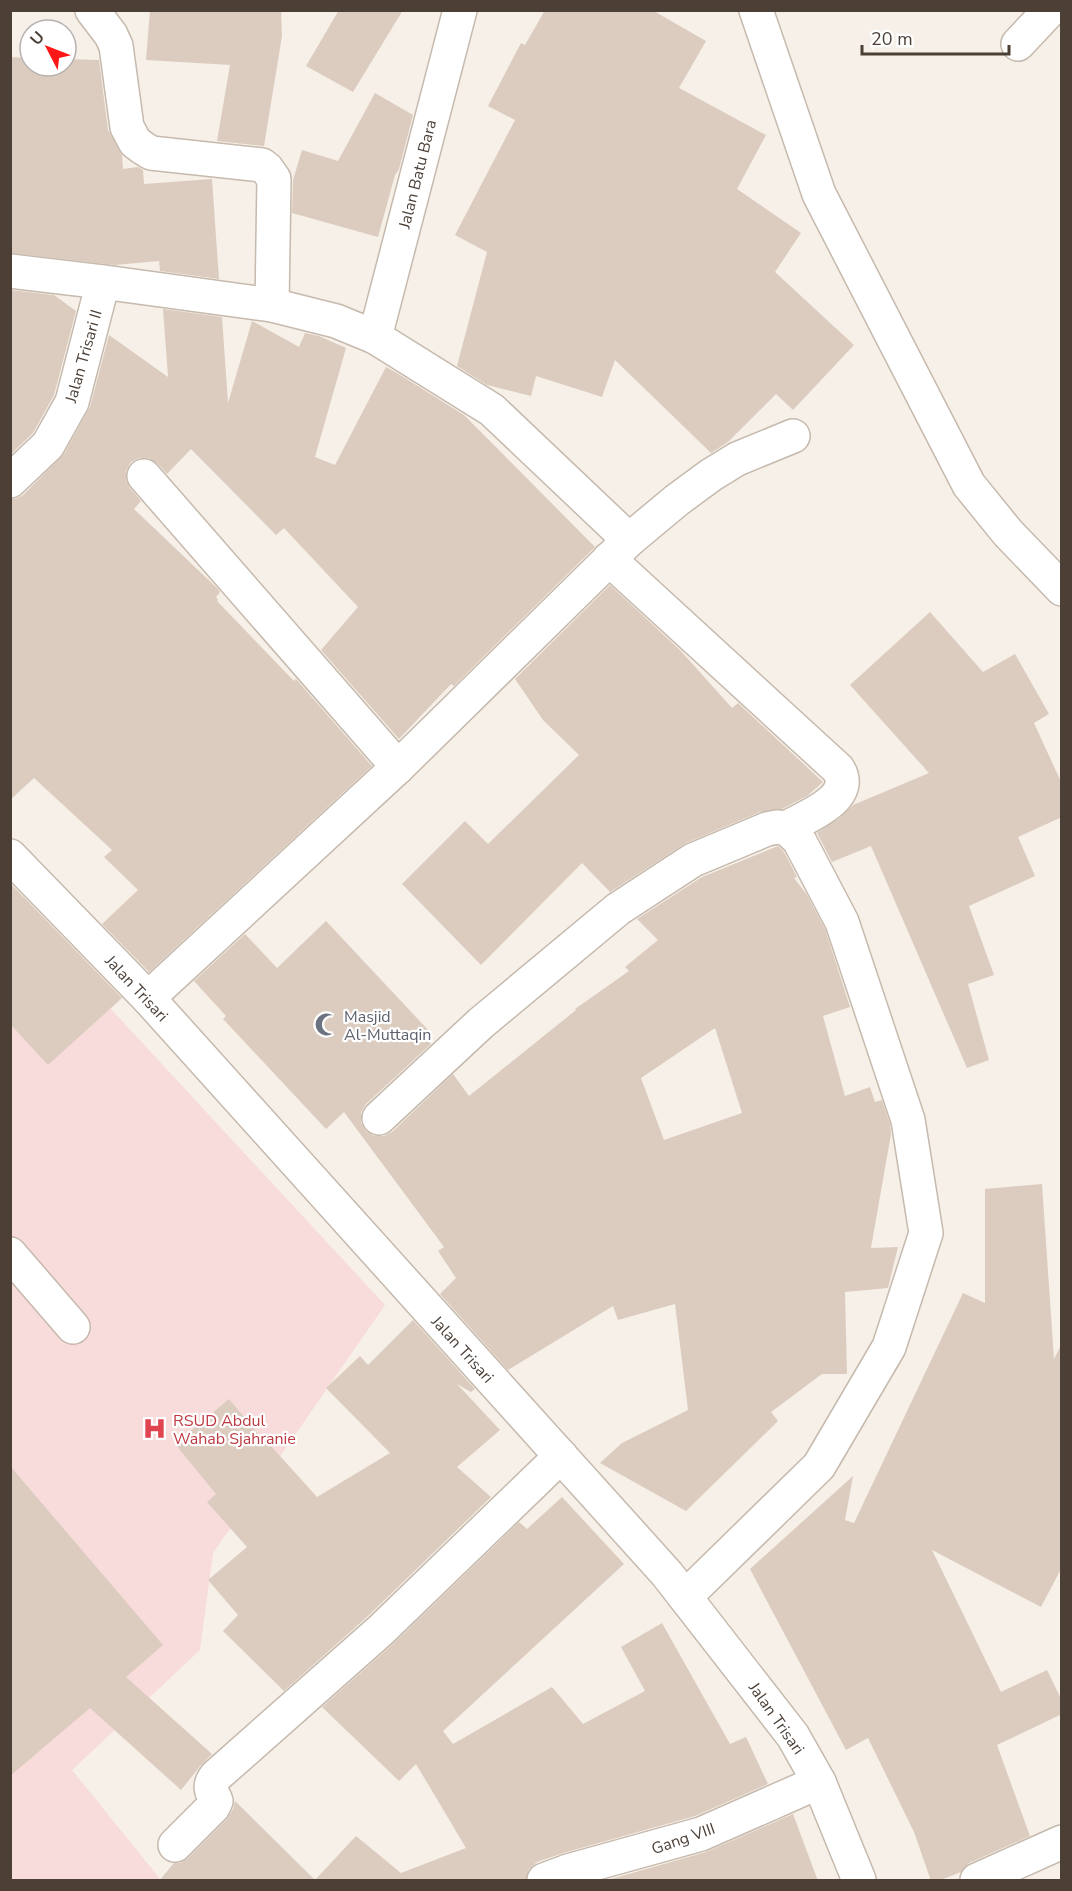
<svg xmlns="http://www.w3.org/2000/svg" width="1072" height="1891" viewBox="0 0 1072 1891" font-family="'Nunito Sans',sans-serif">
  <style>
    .medical { fill: #f8dbdb }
    .building { fill: #dcccbf; fill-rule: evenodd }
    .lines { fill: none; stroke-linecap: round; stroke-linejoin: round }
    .minor-casing { stroke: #c6b9ad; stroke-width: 36 }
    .minor { stroke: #fff; stroke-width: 33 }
    .labels { text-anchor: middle; stroke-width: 4.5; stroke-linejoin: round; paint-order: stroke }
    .street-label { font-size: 16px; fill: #4b3f36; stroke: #fff }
    .worship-label { font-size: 16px; fill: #5b616d; stroke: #fff; text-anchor: start }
    .health-label { font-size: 16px; fill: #be3a42; stroke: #fff; text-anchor: start }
  </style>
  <rect width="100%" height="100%" fill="#f6f0e8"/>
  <polygon class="medical" points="10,900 385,1305 213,1553 200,1650 72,1770 161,1880 11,1880"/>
  <g class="building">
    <polygon points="150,10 281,10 282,36 264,146 217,141 230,65 146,60"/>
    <polygon points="339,10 403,10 353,92 306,66"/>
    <polygon points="545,10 652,10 706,41 679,88 766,135 737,189 801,233 775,272 854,345 793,410 776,394 728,442 711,453 615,360 602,397 536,376 531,396 487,385 457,366 487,252 455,235 515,120 488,106 521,43 525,45"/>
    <polygon points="10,57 30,58 30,66 66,66 66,59 99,60 108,130 122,155 123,169 138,167 143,170 144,184 212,179 219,279 160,271 159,261 115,265 10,253"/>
    <polygon points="375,93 413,115 399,169 395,175 378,237 292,213 293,180 302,150 338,161"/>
    <polygon points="10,290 54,295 76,311 54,395 33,433 10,455"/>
    <polygon points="163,309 222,317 228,403 252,321 299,347 305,333 319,336 346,348 315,457 335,465 386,367 397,373 464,415 595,547 454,686 451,684 399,739 321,650 358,607 284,528 276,535 191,449 167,474 158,464 149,458 140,458 131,462 126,471 126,480 130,488 141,501 134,509 217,588 220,592 216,597 218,600 217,601 294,681 296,679 372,766 149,972 102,924 138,890 104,857 112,850 34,778 10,800 10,499 15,499 23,495 64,454 90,407 109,335 168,377"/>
    <polygon points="610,585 680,650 732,708 738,703 823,782 807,796 782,809 760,812 686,843 610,892 582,863 481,965 402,884 465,821 488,844 579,755 543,720 515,679"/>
    <polygon points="930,612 983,672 1015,654 1049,714 1034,723 1062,784 1062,817 1018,837 1035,876 969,906 994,975 968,984 989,1060 967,1068 871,846 832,862 817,833 839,819 853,805 929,773 850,685"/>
    <path d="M778 846 784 852 797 877 794 878 807 895 825 929 850 1007 823 1016 845 1096 870 1087 875 1102 882 1100 890 1124 891 1134 871 1248 898 1247 888 1288 845 1292 847 1374H822L771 1412 778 1421 686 1511 600 1463 622 1443 688 1410 675 1304 618 1320 613 1306 508 1370 440 1294 456 1278 438 1251 444 1247 344 1112 326 1129 223 1019 226 1016 194 981 245 934 277 968 326 921 430 1032 425 1037 431 1044 366 1104 361 1112V1123L366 1131 374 1136H384L392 1132 453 1074 469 1096 576 1010 575 1009 629 971 625 967 658 940 637 919 702 877ZM715 1028 742 1113 664 1140 641 1078Z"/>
    <polygon points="10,883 122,998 48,1065 10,1024"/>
    <polygon points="1042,1184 1054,1359 1062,1343 1062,1567 1041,1607 932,1550 1001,1692 1047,1670 1062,1701 1062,1714 997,1745 1030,1836 969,1863 961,1872 938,1881 931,1881 914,1832 868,1738 846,1750 750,1569 853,1476 845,1520 854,1523 963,1293 985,1303 985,1189"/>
    <polygon points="413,1320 475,1389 471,1392 457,1384 500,1430 457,1467 491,1497 368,1616 284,1691 223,1631 238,1615 208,1580 247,1547 207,1502 216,1494 175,1444 229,1399 269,1447 271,1446 317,1497 390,1453 326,1388 360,1356 368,1365"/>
    <polygon points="10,1466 163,1645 126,1677 212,1754 201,1765 181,1790 90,1708 10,1776"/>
    <polygon points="562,1497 624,1564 443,1731 453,1744 552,1687 583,1724 645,1691 621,1647 662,1623 730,1744 746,1737 768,1784 695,1816 563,1853 537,1862 529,1869 526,1881 159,1881 174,1863 180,1863 188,1858 226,1820 233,1809 235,1801 315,1880 356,1836 401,1873 466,1848 416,1764 399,1781 322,1707 393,1644 519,1522 527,1529"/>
    <polygon points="793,1814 818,1881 604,1881 706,1852"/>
  </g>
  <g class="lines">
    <defs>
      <g id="minor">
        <polyline points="92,10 111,35 116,46 127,127 135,142 143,148 151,153 262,165 267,169 274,179 272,305"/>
        <polyline points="756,10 819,194 969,485 1008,533 1062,589"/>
        <polyline points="1018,44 1050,10"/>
        <polyline points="10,271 103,282 272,305 336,321 375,337 492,410 629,540"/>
        <polyline points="375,337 460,10"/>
        <polyline points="144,476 398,767"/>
        <polyline points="10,481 48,445 72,402 103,282"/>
        <path d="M609 559 838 769C857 798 806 817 786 828"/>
        <polyline points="10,856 148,998 667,1574 793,1736 819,1782 859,1880"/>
        <polyline points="148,998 398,767 629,540 677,500 711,475 737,459 793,436"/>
        <polyline points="379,1118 481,1023 618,909 693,860 767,829 777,827 786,828 799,840 842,922 908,1120 926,1233 889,1347 819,1466 685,1597"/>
        <polyline points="10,1254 73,1327"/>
        <path d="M175 1845 213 1807 216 1801C211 1790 208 1786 216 1776L381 1630 561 1456"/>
        <polyline points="544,1880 568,1871 701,1834 819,1782"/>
        <polyline points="977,1880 1062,1842"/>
      </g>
    </defs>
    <use href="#minor" class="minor-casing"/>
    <use href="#minor" class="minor"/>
  </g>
  <defs>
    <symbol id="mosque-bare" viewBox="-9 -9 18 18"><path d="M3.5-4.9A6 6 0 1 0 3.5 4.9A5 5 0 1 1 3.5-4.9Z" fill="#6b7280" stroke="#fff" stroke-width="2.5" paint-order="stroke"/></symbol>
    <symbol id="hospital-bare" viewBox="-9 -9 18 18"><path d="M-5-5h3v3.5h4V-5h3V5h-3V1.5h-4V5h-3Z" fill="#e0444e" stroke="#fff" stroke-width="2.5" paint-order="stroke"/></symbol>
  </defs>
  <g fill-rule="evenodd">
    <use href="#mosque-bare" x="310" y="1008" width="33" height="33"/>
    <use href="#hospital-bare" x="138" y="1412" width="33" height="33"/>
  </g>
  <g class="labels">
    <g class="street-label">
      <text transform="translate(417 174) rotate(-76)" y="6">Jalan Batu Bara</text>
      <text transform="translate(83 356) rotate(-74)" y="6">Jalan Trisari II</text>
      <text transform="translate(137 988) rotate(47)" y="6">Jalan Trisari</text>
      <text transform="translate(463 1349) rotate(48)" y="6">Jalan Trisari</text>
      <text transform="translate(777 1718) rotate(55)" y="6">Jalan Trisari</text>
      <text transform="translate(683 1838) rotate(-19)" y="6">Gang VIII</text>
    </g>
    <g class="worship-label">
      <text x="344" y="1022">Masjid<tspan x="344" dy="18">Al-Muttaqin</tspan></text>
    </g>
    <g class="health-label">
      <text x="173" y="1426">RSUD Abdul<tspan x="173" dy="18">Wahab Sjahranie</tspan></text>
    </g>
  </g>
  <rect width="1072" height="1891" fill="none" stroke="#4b3f36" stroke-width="24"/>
  <g transform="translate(48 48) rotate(312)"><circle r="28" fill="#ffffff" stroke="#b7b2af" stroke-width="1.5"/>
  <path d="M0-4.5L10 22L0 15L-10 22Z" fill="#ff1617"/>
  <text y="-9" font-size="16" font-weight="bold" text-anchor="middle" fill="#4b3f36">U</text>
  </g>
  <path d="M862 45v9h147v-9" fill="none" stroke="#4b3f36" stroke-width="3"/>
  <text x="871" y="45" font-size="18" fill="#4b3f36" stroke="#ffffff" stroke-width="4.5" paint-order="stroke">20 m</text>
</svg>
